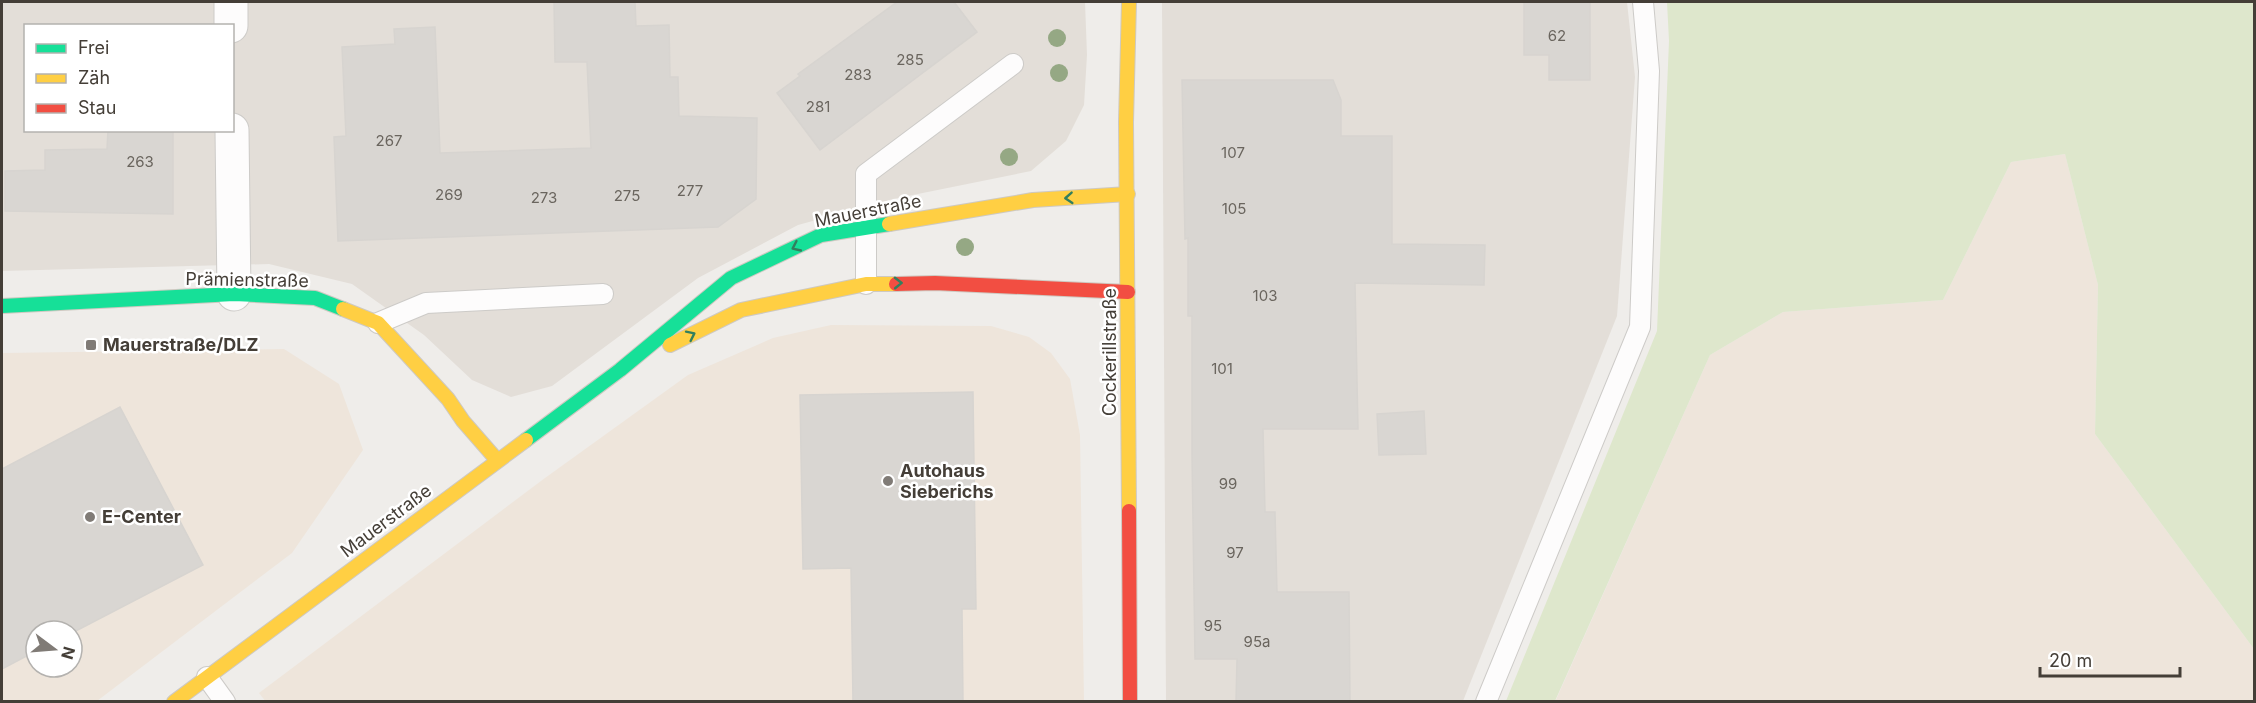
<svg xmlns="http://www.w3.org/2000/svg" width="2256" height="703" viewBox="0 0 2256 703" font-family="Inter,sans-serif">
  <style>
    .residential { fill: #e3ded8; fill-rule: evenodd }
    .commercial { fill: #eee5db; fill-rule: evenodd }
    .green { fill: #dee7cc }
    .building { fill: #d9d6d2; stroke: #d7d4d0; stroke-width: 1.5 }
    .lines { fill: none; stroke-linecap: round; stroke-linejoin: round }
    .lane-casing { stroke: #cdcbc8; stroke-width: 22 }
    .street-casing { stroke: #cdcbc8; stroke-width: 35 }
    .fast-casing { stroke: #cec9c1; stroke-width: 16 }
    .slow-casing { stroke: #cec9c1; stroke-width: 16 }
    .jam-casing { stroke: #cec9c1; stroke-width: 16 }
    .lane { stroke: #fdfcfc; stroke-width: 20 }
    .street { stroke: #fdfcfc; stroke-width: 33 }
    .fast { stroke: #16e098; stroke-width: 14 }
    .slow { stroke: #ffcf43; stroke-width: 14 }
    .jam { stroke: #f24e42; stroke-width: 14 }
    .tree { fill: #95a884 }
    .oneway { stroke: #327f5e }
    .poi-dot { fill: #807b76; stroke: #fff; stroke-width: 2 }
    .labels { text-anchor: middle; stroke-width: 5; stroke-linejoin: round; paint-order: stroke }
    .number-label { font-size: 15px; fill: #6a655e }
    .street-label { font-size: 18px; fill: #443e37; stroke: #fff }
    .poi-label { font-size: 18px; font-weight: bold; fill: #443e37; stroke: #fff; text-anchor: start }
  </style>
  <rect width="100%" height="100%" fill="#efedea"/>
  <g class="residential">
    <path d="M2 2H1085L1087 55 1084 105 1066 141 1031 171 893 199 798 225 698 278 552 386 511 397 472 380 424 335 352 284 269 264 2 271ZM26 26H232V130H26Z"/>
    <polygon points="1162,2 1627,2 1635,77 1617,316 1463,701 1166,701"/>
  </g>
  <g class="commercial">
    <polygon points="2065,154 2098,285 2095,434 2254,649 2254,701 1555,702 1710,355 1783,312 1943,300 2011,162"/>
    <polygon points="831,325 991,326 1029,337 1051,353 1070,379 1080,435 1084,701 266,702 259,693 545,478 688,375 773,338"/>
    <path d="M284 349 339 384 363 450 292 553 97 701H2V353ZM36 631H72V667H36Z"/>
  </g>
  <polygon class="green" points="1667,2 2254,2 2254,649 2095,434 2098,285 2065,154 2011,162 1943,300 1783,312 1710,355 1555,701 1506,701 1657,331 1669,41"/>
  <g class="building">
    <polygon points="554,2 635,2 636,26 669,25 670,77 678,77 679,116 757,118 756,199 718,227 338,241 334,137 346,136 342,47 395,44 394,29 435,27 440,153 591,148 587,62 555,62"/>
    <polygon points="897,2 954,2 977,32 820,150 777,93 800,76 798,74"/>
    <polygon points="1524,2 1590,2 1590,80 1549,80 1549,55 1524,55"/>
    <polygon points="1182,80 1333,80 1341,100 1341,136 1392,136 1392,244 1485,245 1484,285 1355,283 1358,429 1263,429 1265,512 1275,512 1277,592 1349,592 1350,702 1236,702 1237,659 1195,659 1192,455 1192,316 1188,316 1188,238 1185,239"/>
    <polygon points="108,130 173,130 173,214 5,211 5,171 45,170 45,150 107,149"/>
    <polygon points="973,392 976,609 962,609 963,702 853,702 851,568 803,569 800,395"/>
    <polygon points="120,407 203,565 72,633 72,631 36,631 36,651 2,669 2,469"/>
    <polygon points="1424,411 1426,454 1379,455 1377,414"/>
  </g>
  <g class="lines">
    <defs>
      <g id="lane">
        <polyline points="866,284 866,174 1013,64"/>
        <polyline points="378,323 426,303 603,294"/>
        <polyline points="207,677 225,702"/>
        <polyline points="1486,702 1640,327 1649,71 1643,2"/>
      </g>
      <g id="street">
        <polyline points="231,2 231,26"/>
        <polyline points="232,130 234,294"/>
      </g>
      <g id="fast">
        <polyline points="2,306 234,294 315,298 343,309"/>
        <polyline points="526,440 620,370 731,278 821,235 889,224"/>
      </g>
      <g id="slow">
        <polyline points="889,224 1033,200 1128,194"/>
        <polyline points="343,309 378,323 448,399 463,421 497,460"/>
        <polyline points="670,345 741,310 866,284 896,284"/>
        <polyline points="1129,511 1126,122 1129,2"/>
        <polyline points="174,702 526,440"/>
      </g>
      <g id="jam">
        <polyline points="896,284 935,283 1128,292"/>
        <polyline points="1129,511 1130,702"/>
      </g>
    </defs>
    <use href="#lane" class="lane-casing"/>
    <use href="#street" class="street-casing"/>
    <use href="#fast" class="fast-casing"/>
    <use href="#slow" class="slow-casing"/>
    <use href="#jam" class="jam-casing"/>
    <use href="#lane" class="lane"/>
    <use href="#street" class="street"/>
    <use href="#fast" class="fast"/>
    <use href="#slow" class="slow"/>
    <use href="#jam" class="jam"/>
  </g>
  <g class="tree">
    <circle cx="1057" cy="38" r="9"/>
    <circle cx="1059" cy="73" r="9"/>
    <circle cx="1009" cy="157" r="9"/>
    <circle cx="965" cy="247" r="9"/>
  </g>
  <defs><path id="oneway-chevron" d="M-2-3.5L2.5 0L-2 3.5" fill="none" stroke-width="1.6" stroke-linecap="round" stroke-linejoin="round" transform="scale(1.5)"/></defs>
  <g class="oneway">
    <use href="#oneway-chevron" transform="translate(1069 198) rotate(176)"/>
    <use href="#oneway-chevron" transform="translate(796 247) rotate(155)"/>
    <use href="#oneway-chevron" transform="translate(898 283) rotate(-1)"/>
    <use href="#oneway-chevron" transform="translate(691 335) rotate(-26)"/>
  </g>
  <g class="poi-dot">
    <rect x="85" y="339" width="12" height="12" rx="3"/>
    <circle cx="888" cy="481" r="6"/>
    <circle cx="90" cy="517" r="6"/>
  </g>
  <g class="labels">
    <g class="number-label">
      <text x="1557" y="41">62</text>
      <text x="910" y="65">285</text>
      <text x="858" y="80">283</text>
      <text x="818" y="112">281</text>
      <text x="389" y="146">267</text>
      <text x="1233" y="158">107</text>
      <text x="140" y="167">263</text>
      <text x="690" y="196">277</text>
      <text x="449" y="200">269</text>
      <text x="627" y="201">275</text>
      <text x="544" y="203">273</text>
      <text x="1234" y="214">105</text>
      <text x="1265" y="301">103</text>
      <text x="1222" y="374">101</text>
      <text x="1228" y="489">99</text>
      <text x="1235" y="558">97</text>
      <text x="1213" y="631">95</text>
      <text x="1257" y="647">95a</text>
    </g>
    <g class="street-label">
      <text transform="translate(868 211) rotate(-11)" y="6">Mauerstraße</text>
      <text transform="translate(247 280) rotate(1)" y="6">Prämienstraße</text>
      <text transform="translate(1110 352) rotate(-90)" y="6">Cockerillstraße</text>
      <text transform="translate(386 521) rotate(-37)" y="6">Mauerstraße</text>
    </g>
    <g class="poi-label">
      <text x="103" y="351">Mauerstraße/DLZ</text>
      <text x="900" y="477">Autohaus<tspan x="900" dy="21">Sieberichs</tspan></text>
      <text x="102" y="523">E-Center</text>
    </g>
  </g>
  <rect width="2256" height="703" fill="none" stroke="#443e37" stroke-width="6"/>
  <rect x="24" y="24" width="210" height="108" fill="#ffffff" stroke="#b4b2af" stroke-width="1.5"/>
  <rect x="36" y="44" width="30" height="9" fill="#16e098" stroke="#b4b2af" stroke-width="1.5"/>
  <text x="78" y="54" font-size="18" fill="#443e37">Frei</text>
  <rect x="36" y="74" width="30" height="9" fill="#ffcf43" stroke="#b4b2af" stroke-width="1.5"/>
  <text x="78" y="84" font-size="18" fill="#443e37">Zäh</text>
  <rect x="36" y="104" width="30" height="9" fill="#f24e42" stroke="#b4b2af" stroke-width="1.5"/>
  <text x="78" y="114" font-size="18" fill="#443e37">Stau</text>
  <g transform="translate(54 649) rotate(106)"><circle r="28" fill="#ffffff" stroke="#b4b2af" stroke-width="1.5"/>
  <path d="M0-4.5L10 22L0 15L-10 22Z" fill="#807b76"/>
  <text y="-9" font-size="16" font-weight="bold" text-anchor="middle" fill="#443e37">N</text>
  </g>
  <path d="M2040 667v9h140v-9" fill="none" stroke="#443e37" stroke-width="3"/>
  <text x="2049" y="667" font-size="18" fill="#443e37" stroke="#ffffff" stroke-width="4.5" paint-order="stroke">20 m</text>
</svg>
